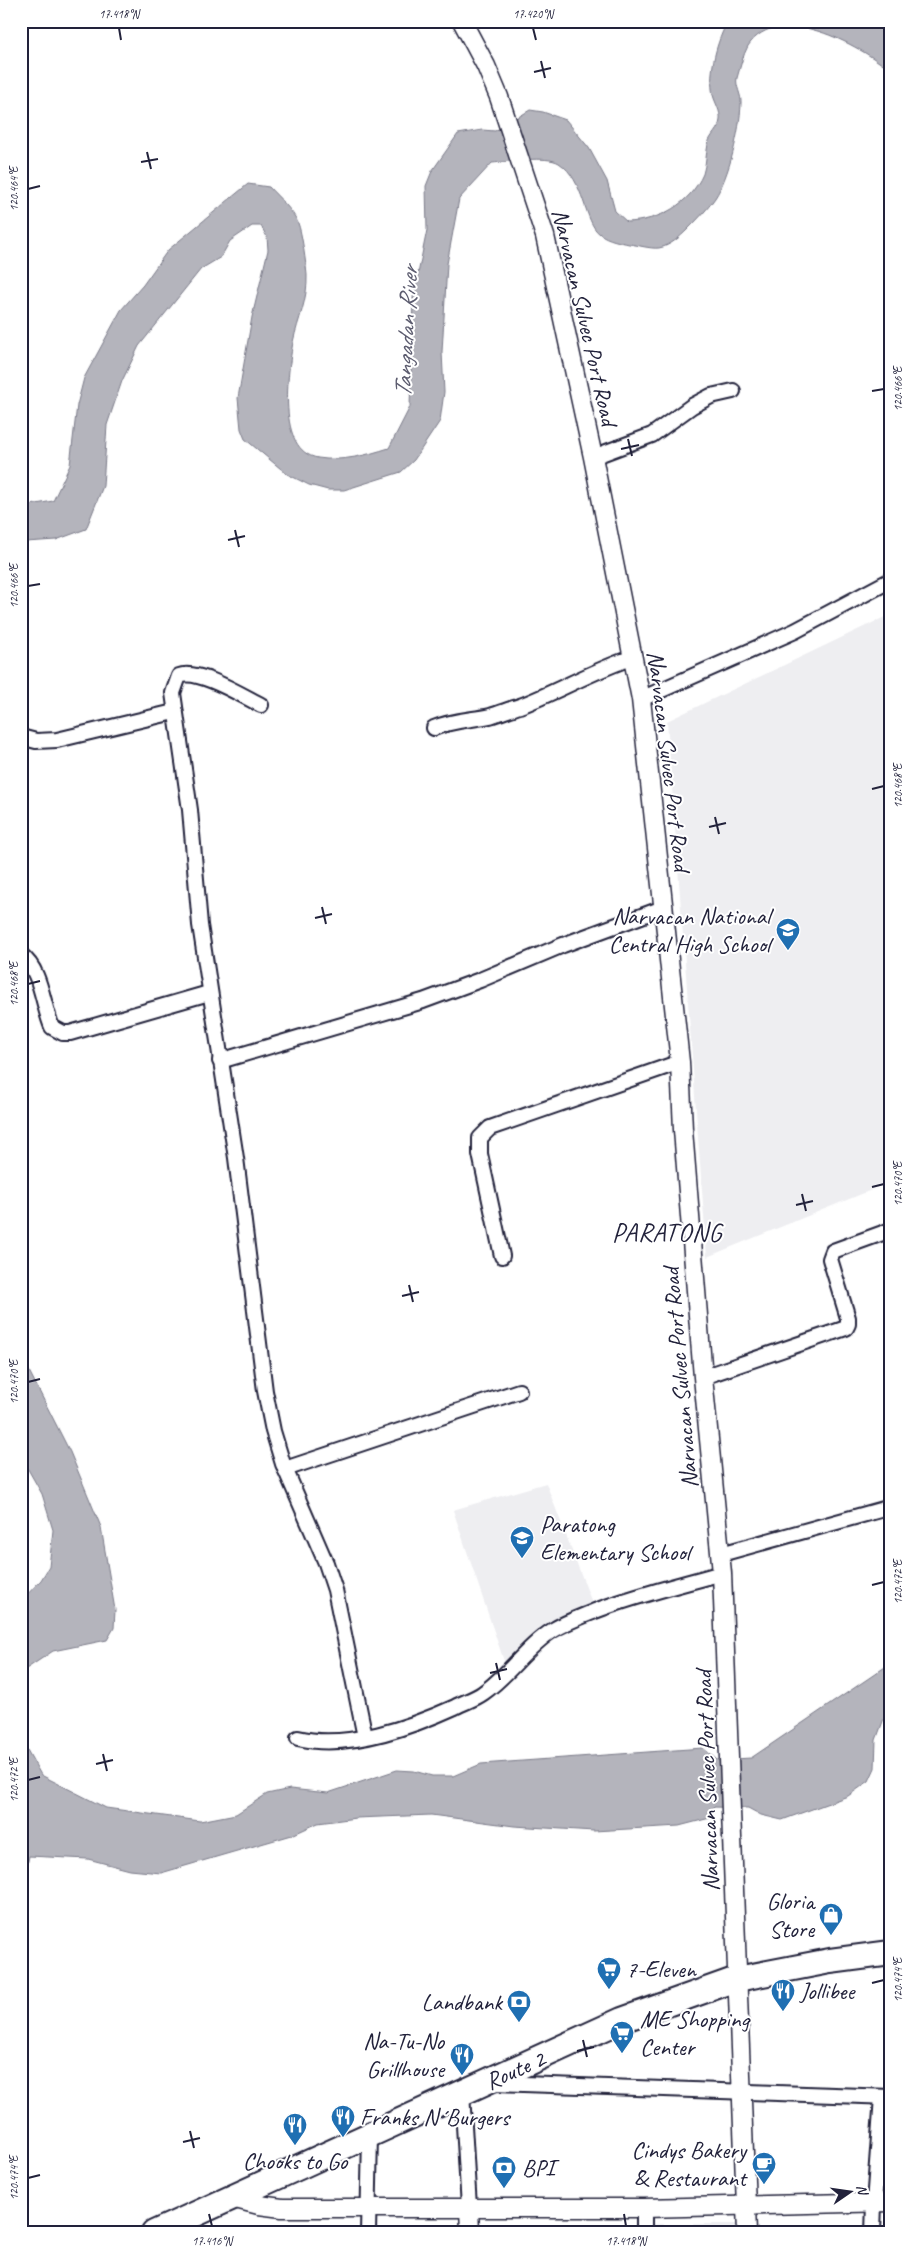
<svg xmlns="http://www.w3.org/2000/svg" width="912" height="2254" viewBox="0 0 912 2254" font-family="Caveat,sans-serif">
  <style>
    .built { fill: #eeeef1 }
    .water { fill: #b4b4bc; stroke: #7a7a88 }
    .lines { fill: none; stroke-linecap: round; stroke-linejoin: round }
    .minor-casing { stroke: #22223b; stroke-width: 18 }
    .tertiary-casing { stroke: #22223b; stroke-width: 21 }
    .trunk-casing { stroke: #22223b; stroke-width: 28 }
    .minor { stroke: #fff; stroke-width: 14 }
    .tertiary { stroke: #fff; stroke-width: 18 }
    .trunk { stroke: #fff; stroke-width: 24 }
    .ticks { fill: none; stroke: #22223b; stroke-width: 2 }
    .labels { text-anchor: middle; stroke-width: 4; stroke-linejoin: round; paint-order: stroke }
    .street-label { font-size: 24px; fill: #22223b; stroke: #fff }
    .poi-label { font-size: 24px; fill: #22223b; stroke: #fff; text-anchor: start }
    .water-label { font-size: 25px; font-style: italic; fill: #5c5c6f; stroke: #fff }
    .quarter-label { font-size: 26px; letter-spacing: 1px; fill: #22223b; stroke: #fff }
    .neatline { fill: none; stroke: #22223b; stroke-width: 2 }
    .ticks-label { font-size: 12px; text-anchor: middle; fill: #22223b }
  </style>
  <rect width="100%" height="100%" fill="#fff"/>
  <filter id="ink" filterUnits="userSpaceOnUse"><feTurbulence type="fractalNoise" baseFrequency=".02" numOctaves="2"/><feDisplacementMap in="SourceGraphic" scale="10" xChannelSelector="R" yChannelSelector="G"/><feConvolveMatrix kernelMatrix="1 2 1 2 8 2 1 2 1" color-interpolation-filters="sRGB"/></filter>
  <g filter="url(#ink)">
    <g class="built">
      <polygon points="891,614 891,1182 707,1257 667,721"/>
      <polygon points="546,1483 594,1608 506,1667 453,1510"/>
      <rect x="647" y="2224" width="97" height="9"/>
    </g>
    <g class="water">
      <path d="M728 21H868L891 34V71C859 45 779 0 748 46 743 55 740 68 737 78 735 86 742 95 741 104 740 130 729 177 715 198 707 210 697 220 688 229 680 237 670 246 659 248 650 249 638 245 629 244 620 242 608 240 600 234 584 223 585 180 559 163 546 155 508 162 492 163L459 199 447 264 442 352 444 392 440 421 414 460 401 472 344 490H328L309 485 287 474 245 439 241 429 238 398 252 317 268 250 267 237 261 226H252L230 241 221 257 201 269 139 346 122 381 107 425 103 486 86 529 56 540 26 542 21 539V501L25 506 53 501 70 465 77 405 84 378 121 310 143 285 168 250 248 184 269 187C278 197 293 210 298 223 302 233 306 264 307 275 308 300 298 319 293 342 288 372 276 451 318 458 342 462 367 455 389 448L410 407 413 298 427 230 426 186 432 171 458 134 482 130 495 131 530 110 543 112 566 120 589 148 607 181 615 211 627 222C659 221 690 204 703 174 706 165 706 153 708 144 710 135 719 130 720 120 721 111 715 103 713 95 708 73 717 40 728 21Z"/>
      <polygon points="21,1355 70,1452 101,1527 115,1610 114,1628 107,1640 53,1651 23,1671 21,1680 21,1601 41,1580 49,1567 53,1530 42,1494 21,1457"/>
      <polygon points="891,1663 891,1715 885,1716 876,1740 875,1768 869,1781 848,1796 782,1820 761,1815 748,1808 714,1807 710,1818 679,1826 594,1831 514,1826 431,1815 356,1818 318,1823 292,1835 161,1873 130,1870 88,1859 29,1856 21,1897 21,1739 41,1775 106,1808 200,1821 236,1814 267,1794 290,1789 328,1793 397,1770 414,1771 432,1776 453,1776 481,1764 703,1748 717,1760 751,1758"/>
    </g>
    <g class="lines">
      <defs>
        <g id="minor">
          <polyline points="593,457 652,435 692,406 711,396 733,391"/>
          <polyline points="641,699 795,631 891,580"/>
          <path d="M261 705C243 696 198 668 179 676L173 693 190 810 200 925 236 1158 265 1391 273 1431 283 1464 326 1563 335 1590 365 1737"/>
          <path d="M434 728C452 720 471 720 490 716 500 713 510 709 520 706 559 691 594 670 634 657"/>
          <polyline points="21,737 36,741 57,740 174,712"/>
          <path d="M21 955C42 971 42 1004 52 1027L63 1033H70L209 993"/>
          <polyline points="220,1061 423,1001 480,980 563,945 663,908"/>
          <polyline points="502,1256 480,1154 480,1138 490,1128 680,1062"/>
          <polyline points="703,1377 846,1328 848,1324 848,1318 830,1259 833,1251 891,1230"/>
          <polyline points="285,1469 519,1391"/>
          <polyline points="721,1554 891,1507"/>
          <path d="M298 1738C346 1750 411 1727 455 1707 464 1702 475 1699 483 1693 509 1675 526 1647 553 1630 566 1622 581 1617 595 1611 637 1595 680 1585 722 1573"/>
          <polyline points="493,2083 891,2097"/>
          <polyline points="462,2093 469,2207"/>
          <polyline points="368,2233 370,2135"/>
          <polyline points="644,2233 644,2208"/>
          <polyline points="873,2233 874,2203 882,2097"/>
        </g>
        <g id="tertiary">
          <polyline points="462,21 486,66 499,97 545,236 593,457 641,699 680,1062 683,1130 703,1377 722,1573 747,2233"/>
          <polyline points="232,2198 259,2205 282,2208 644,2208 891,2202"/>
          <polyline points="469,2207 470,2233"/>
        </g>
        <polyline id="trunk" points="154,2233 622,2020 737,1979 830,1961 891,1953"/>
      </defs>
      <use href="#minor" class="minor-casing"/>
      <use href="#tertiary" class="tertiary-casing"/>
      <use href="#trunk" class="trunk-casing"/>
      <use href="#minor" class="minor"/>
      <use href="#tertiary" class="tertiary"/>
      <use href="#trunk" class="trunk"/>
    </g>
  </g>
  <path class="ticks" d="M119 28 121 40M533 28 536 40M541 61 545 78M534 72 551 68M147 152 151 169M141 162 158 159M28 189 40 186M872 391 884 389M628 439 632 456M621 449 639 445M235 530 239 547M228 540 245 536M28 586 40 584M872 789 884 786M715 817 719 834M709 827 726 823M322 907 326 924M315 918 332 914M28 984 40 981M872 1187 884 1184M802 1194 806 1211M796 1205 813 1201M409 1285 413 1302M402 1296 419 1292M28 1382 40 1379M872 1585 884 1582M496 1663 500 1680M490 1673 507 1669M103 1754 107 1771M96 1764 113 1760M28 1780 40 1777M872 1983 884 1980M583 2040 587 2057M577 2051 594 2047M190 2131 194 2148M183 2142 200 2138M28 2178 40 2175M209 2214 212 2226M624 2214 626 2226"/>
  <defs>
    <symbol id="school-pin" viewBox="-11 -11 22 30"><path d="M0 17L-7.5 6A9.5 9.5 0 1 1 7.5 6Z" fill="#1f6fb2" stroke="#fff"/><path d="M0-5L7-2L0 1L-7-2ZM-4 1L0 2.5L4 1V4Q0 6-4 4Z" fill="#fff"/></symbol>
    <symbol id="shop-pin" viewBox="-11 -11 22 30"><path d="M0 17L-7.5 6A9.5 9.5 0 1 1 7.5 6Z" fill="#1f6fb2" stroke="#fff"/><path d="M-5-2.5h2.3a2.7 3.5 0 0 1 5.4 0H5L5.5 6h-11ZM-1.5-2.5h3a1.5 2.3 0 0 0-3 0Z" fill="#fff"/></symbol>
    <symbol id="supermarket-pin" viewBox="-11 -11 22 30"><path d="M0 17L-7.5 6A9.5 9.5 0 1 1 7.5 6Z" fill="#1f6fb2" stroke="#fff"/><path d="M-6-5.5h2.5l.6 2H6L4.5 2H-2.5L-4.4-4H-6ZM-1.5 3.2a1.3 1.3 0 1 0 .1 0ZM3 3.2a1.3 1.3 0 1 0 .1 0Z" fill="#fff"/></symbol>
    <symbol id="restaurant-pin" viewBox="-11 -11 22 30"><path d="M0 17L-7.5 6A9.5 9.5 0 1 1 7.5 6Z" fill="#1f6fb2" stroke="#fff"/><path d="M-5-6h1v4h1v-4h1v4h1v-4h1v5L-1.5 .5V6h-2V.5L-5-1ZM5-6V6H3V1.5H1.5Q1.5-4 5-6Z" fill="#fff"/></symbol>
    <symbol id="bank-pin" viewBox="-11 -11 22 30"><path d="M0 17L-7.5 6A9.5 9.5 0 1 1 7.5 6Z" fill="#1f6fb2" stroke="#fff"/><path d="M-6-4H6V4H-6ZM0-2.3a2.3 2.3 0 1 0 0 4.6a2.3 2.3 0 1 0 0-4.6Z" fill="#fff"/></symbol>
    <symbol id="cafe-pin" viewBox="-11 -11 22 30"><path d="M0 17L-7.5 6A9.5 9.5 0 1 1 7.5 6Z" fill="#1f6fb2" stroke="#fff"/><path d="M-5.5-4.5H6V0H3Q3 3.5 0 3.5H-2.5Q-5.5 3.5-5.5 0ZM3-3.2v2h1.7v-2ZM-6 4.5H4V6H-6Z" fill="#fff"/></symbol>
  </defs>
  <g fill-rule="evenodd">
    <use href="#school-pin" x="774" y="916" width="28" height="38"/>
    <use href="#school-pin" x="508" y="1524" width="28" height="38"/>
    <use href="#shop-pin" x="817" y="1901" width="28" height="38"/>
    <use href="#supermarket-pin" x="595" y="1955" width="28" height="38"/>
    <use href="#restaurant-pin" x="769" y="1977" width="28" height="38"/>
    <use href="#bank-pin" x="505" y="1988" width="28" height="38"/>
    <use href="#supermarket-pin" x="608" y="2019" width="28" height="38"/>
    <use href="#restaurant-pin" x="448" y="2041" width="28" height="38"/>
    <use href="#restaurant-pin" x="329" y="2103" width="28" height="38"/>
    <use href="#restaurant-pin" x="281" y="2111" width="28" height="38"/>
    <use href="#cafe-pin" x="750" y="2150" width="28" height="38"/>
    <use href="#bank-pin" x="490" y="2154" width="28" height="38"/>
  </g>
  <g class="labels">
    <g class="street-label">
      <text transform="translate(585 317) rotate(77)" y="8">Narvacan Sulvec Port Road</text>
      <text transform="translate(669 761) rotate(83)" y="8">Narvacan Sulvec Port Road</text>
      <text transform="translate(680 1378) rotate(-95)" y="8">Narvacan Sulvec Port Road</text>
      <text transform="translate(707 1781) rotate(-92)" y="8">Narvacan Sulvec Port Road</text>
      <text transform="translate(515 2070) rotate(-24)" y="8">Route 2</text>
    </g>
    <g class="poi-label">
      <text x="770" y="924" text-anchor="end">Narvacan National<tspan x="770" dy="28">Central High School</tspan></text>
      <text x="540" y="1532">Paratong<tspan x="540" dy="28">Elementary School</tspan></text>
      <text x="814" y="1909" text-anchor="end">Gloria<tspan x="814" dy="28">Store</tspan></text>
      <text x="626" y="1977">7-Eleven</text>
      <text x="800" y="1999">Jollibee</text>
      <text x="502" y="2010" text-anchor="end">Landbank</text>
      <text x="640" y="2027">ME Shopping<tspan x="640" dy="28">Center</tspan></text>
      <text x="444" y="2049" text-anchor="end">Na-Tu-No<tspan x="444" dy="28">Grillhouse</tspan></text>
      <text x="360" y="2125">Franks N´Burgers</text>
      <text x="746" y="2158" text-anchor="end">Cindys Bakery<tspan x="746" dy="28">&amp; Restaurant</tspan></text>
      <text x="295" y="2169" text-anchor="middle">Chooks to Go</text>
      <text x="522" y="2176">BPI</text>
    </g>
    <g class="water-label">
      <text transform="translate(405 332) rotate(-87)" y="9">Tangadan River</text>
    </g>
    <g class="quarter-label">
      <text x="667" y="1241">PARATONG</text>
    </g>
  </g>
  <rect width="912" height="2254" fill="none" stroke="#fff" stroke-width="55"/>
  <g transform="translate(850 2192) rotate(77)" stroke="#ffffff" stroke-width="4" paint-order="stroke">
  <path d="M0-4L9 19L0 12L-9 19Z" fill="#22223b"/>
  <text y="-8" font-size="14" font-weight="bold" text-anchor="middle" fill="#22223b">N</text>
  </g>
  <rect x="28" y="28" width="856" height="2198" class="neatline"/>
  <g class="ticks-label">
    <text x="119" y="18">17.418°N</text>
    <text x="533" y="18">17.420°N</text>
    <text transform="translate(14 189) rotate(-90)" y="4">120.464°E</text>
    <text transform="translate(898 389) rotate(-90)" y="4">120.466°E</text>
    <text transform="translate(14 586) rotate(-90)" y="4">120.466°E</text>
    <text transform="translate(898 786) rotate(-90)" y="4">120.468°E</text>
    <text transform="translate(14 984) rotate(-90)" y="4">120.468°E</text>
    <text transform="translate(898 1184) rotate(-90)" y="4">120.470°E</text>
    <text transform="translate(14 1382) rotate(-90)" y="4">120.470°E</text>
    <text transform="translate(898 1582) rotate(-90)" y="4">120.472°E</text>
    <text transform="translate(14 1780) rotate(-90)" y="4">120.472°E</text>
    <text transform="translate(898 1980) rotate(-90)" y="4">120.474°E</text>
    <text transform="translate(14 2178) rotate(-90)" y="4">120.474°E</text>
    <text x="212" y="2245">17.416°N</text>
    <text x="626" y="2245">17.418°N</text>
  </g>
</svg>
